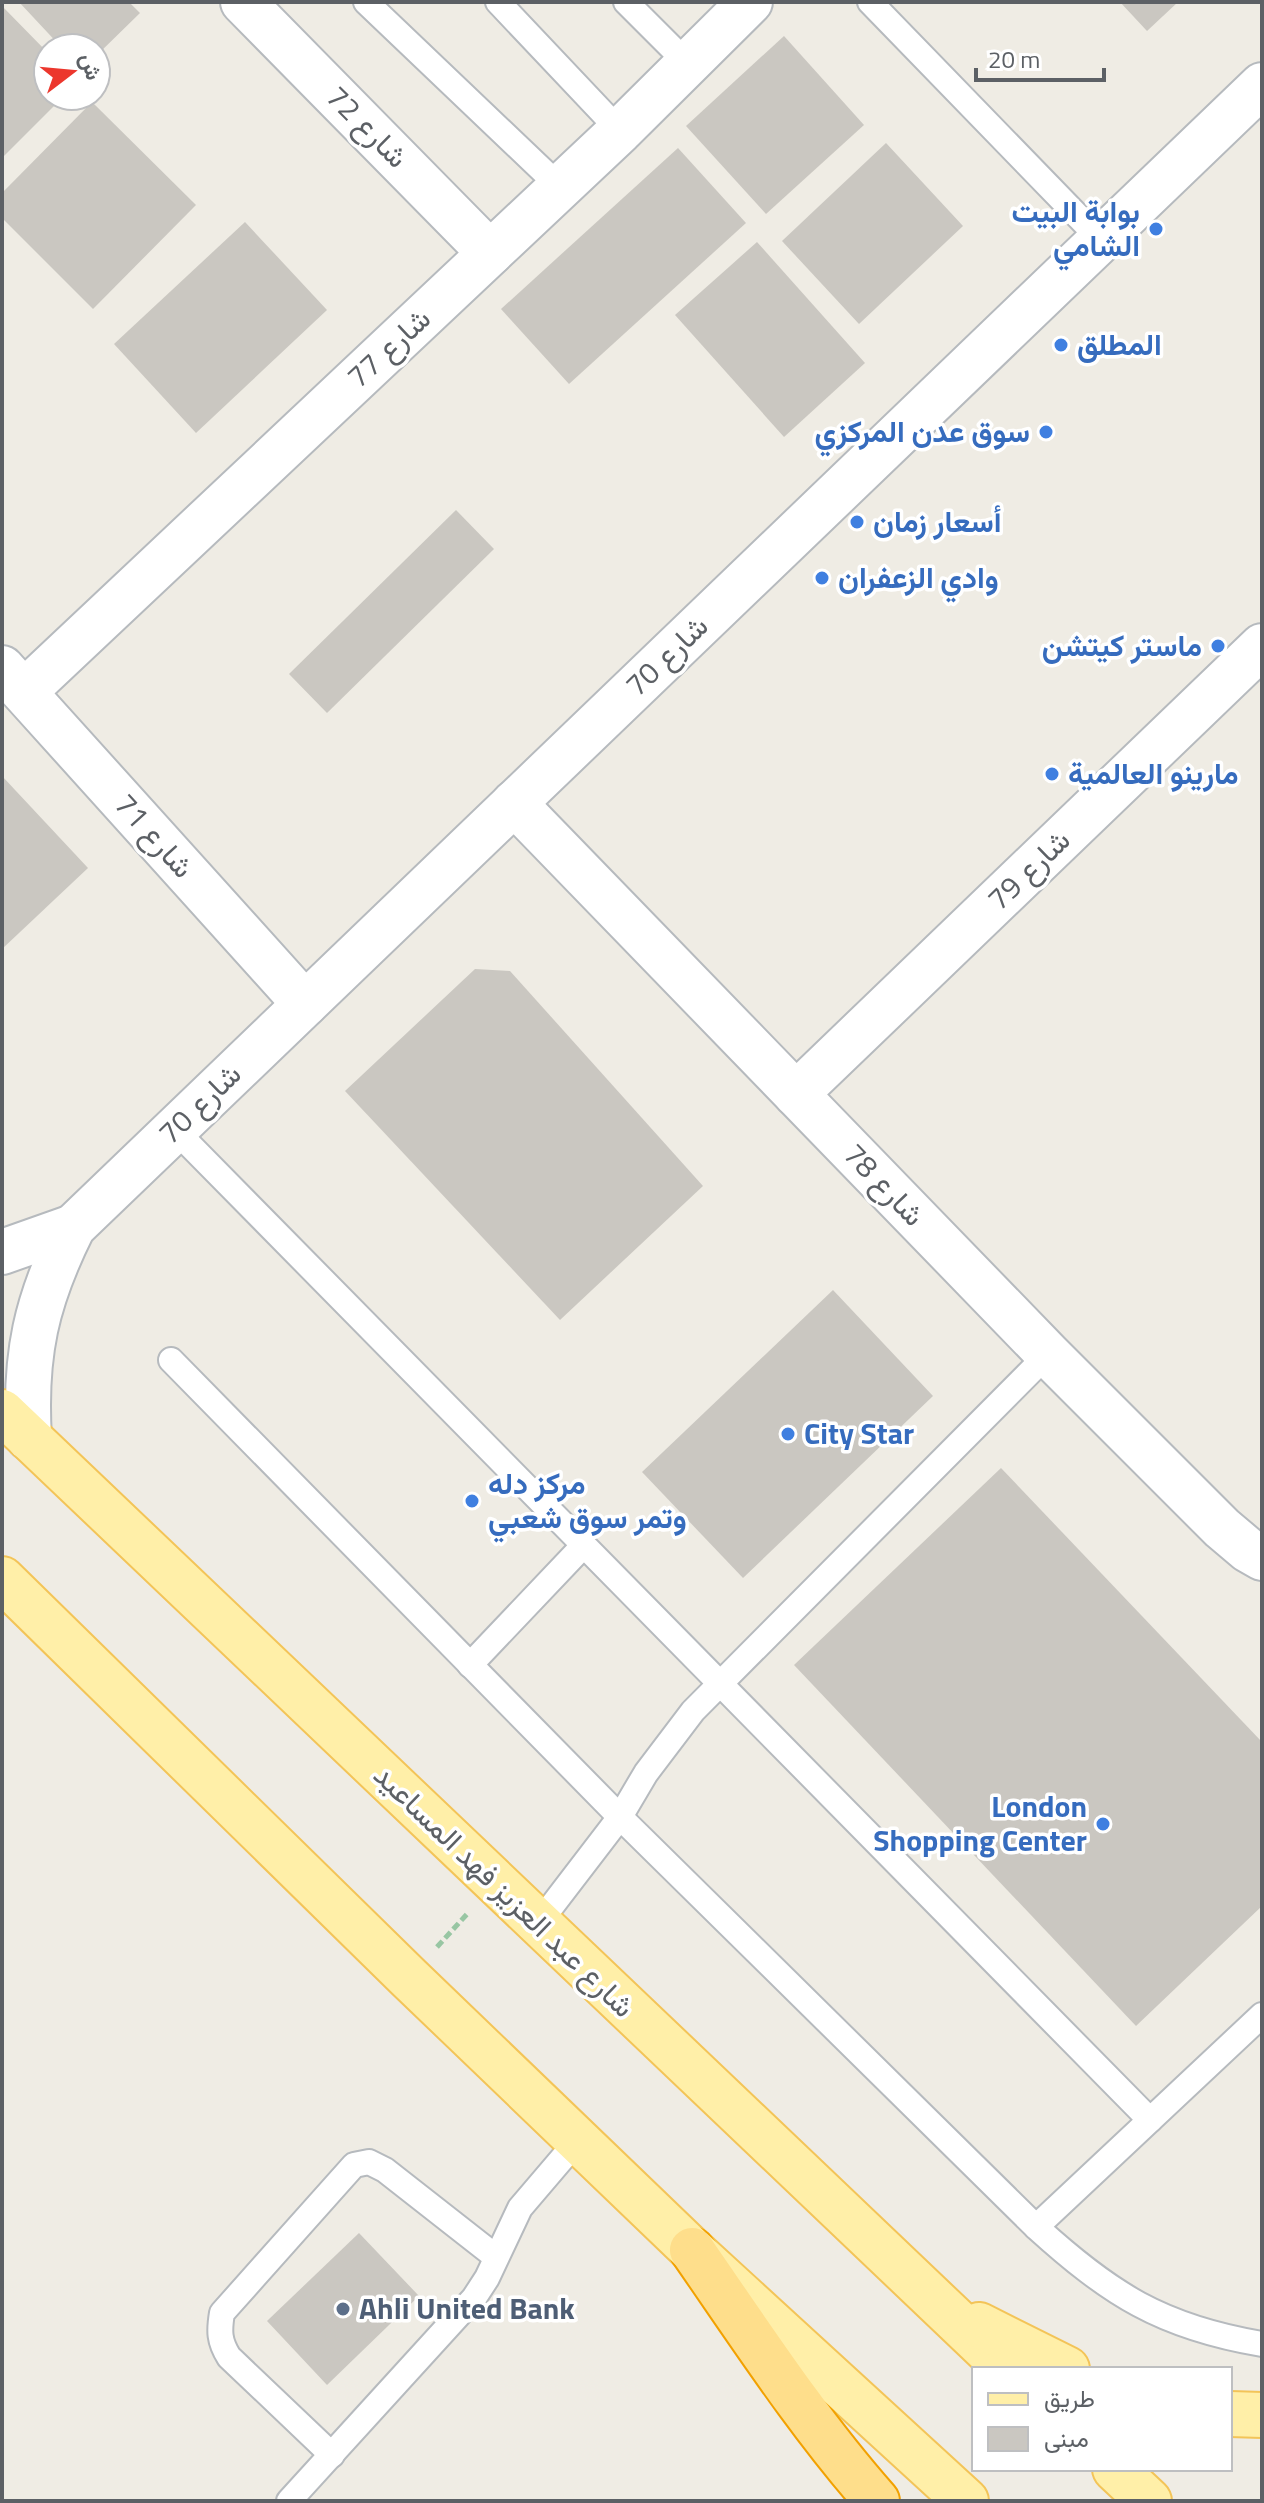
<svg xmlns="http://www.w3.org/2000/svg" width="1264" height="2503" viewBox="0 0 1264 2503" font-family="'Titillium Web',Vazirmatn,sans-serif">
  <style>
    .building { fill: #cac7c1 }
    .lines { fill: none; stroke-linecap: round; stroke-linejoin: round }
    .service-casing { stroke: #b6babe; stroke-width: 28 }
    .minor-casing { stroke: #b6babe; stroke-width: 48 }
    .tertiary-casing { stroke: #b6babe; stroke-width: 48 }
    .primary-casing { stroke: #f3c458; stroke-width: 48 }
    .motorway-casing { stroke: #f2a100; stroke-width: 48 }
    .path { stroke: #98c6a3; stroke-width: 5; stroke-dasharray: 8 4; stroke-linecap: butt }
    .service { stroke: #fff; stroke-width: 24 }
    .minor { stroke: #fff; stroke-width: 44 }
    .tertiary { stroke: #fff; stroke-width: 44 }
    .primary { stroke: #ffefa8; stroke-width: 44 }
    .motorway { stroke: #fede8b; stroke-width: 44 }
    .shop-dot { fill: #3f7fe0; stroke: #fff; stroke-width: 3 }
    .service-dot { fill: #5c6f8a; stroke: #fff; stroke-width: 3 }
    .labels { text-anchor: middle; stroke-width: 7; stroke-linejoin: round; paint-order: stroke }
    .street-label { font-size: 30px; fill: #5c6065; stroke: #fff }
    .shop-label { font-size: 30px; font-weight: bold; fill: #366cbe; stroke: #fff; text-anchor: start }
    .service-label { font-size: 30px; font-weight: bold; fill: #4e5e75; stroke: #fff; text-anchor: start }
  </style>
  <rect width="100%" height="100%" fill="#efece4"/>
  <g class="building">
    <polygon points="19,2 129,2 140,13 96,56 96,48 62,48"/>
    <polygon points="1120,2 1178,2 1147,31"/>
    <polygon points="2,6 48,53 48,96 64,96 2,158"/>
    <polygon points="784,36 864,125 766,214 686,126"/>
    <polygon points="92,102 196,205 93,309 2,218 2,193"/>
    <polygon points="886,143 963,226 859,324 782,241"/>
    <polygon points="678,148 746,223 569,384 501,309"/>
    <polygon points="245,222 327,310 196,433 114,344"/>
    <polygon points="757,242 865,363 784,437 675,315"/>
    <polygon points="456,510 494,549 327,713 289,674"/>
    <polygon points="2,776 88,868 2,949"/>
    <polygon points="475,969 510,971 703,1186 560,1320 345,1091"/>
    <polygon points="833,1290 933,1396 743,1578 642,1472"/>
    <polygon points="1001,1468 1262,1742 1262,1906 1136,2026 794,1665"/>
    <polygon points="359,2233 419,2296 327,2385 267,2321"/>
  </g>
  <g class="lines">
    <defs>
      <g id="service">
        <polyline points="366,2 560,187"/>
        <polyline points="498,2 620,131"/>
        <polyline points="626,2 688,64"/>
        <polyline points="870,2 1101,240"/>
        <polyline points="174,1129 1150,2120"/>
        <path d="M171 1360 620 1817 1036 2227C1110 2294 1161 2327 1262 2344"/>
        <polyline points="470,1665 583,1546"/>
        <polyline points="538,1924 620,1817 646,1773 693,1711 1048,1354"/>
        <polyline points="1036,2227 1262,2015"/>
        <path d="M332 2455 229 2357C219 2341 219 2331 222 2313L354 2165 369 2162 385 2170 496 2257"/>
        <polyline points="289,2501 474,2298 487,2278 520,2208 578,2140"/>
      </g>
      <g id="minor">
        <polyline points="243,2 490,253"/>
        <polyline points="2,668 305,1004"/>
        <polyline points="25,691 620,131 750,2"/>
        <polyline points="514,803 1048,1354 1222,1528 1248,1550 1262,1558"/>
        <polyline points="796,1094 1262,646"/>
      </g>
      <g id="tertiary">
        <polyline points="2,1252 73,1227"/>
        <path d="M29 1438C24 1355 36 1301 73 1227L1262 85"/>
      </g>
      <g id="primary">
        <polyline points="2,1412 1007,2369"/>
        <polyline points="2,1579 409,1978 692,2250 966,2501"/>
        <polyline points="979,2325 1067,2369"/>
        <polyline points="1230,2414 1262,2415"/>
        <polyline points="1115,2469 1149,2501"/>
      </g>
      <path id="motorway" d="M692 2250C751 2335 808 2423 877 2501"/>
    </defs>
    <use href="#service" class="service-casing"/>
    <use href="#minor" class="minor-casing"/>
    <use href="#tertiary" class="tertiary-casing"/>
    <use href="#primary" class="primary-casing"/>
    <use href="#motorway" class="motorway-casing"/>
    <polyline class="path" points="437,1947 468,1913"/>
    <use href="#service" class="service"/>
    <use href="#minor" class="minor"/>
    <use href="#tertiary" class="tertiary"/>
    <use href="#primary" class="primary"/>
    <use href="#motorway" class="motorway"/>
  </g>
  <g class="shop-dot">
    <circle cx="1156" cy="229" r="8"/>
    <circle cx="1061" cy="345" r="8"/>
    <circle cx="1046" cy="432" r="8"/>
    <circle cx="857" cy="522" r="8"/>
    <circle cx="822" cy="578" r="8"/>
    <circle cx="1218" cy="646" r="8"/>
    <circle cx="1052" cy="774" r="8"/>
    <circle cx="788" cy="1434" r="8"/>
    <circle cx="472" cy="1501" r="8"/>
    <circle cx="1103" cy="1824" r="8"/>
  </g>
  <circle class="service-dot" cx="343" cy="2309" r="8"/>
  <g class="labels">
    <g class="street-label">
      <text transform="translate(367 127) rotate(45)" y="10">شارع 72</text>
      <text transform="translate(389 348) rotate(-43)" y="10">شارع 77</text>
      <text transform="translate(667 656) rotate(-44)" y="10">شارع 70</text>
      <text transform="translate(154 836) rotate(48)" y="10">شارع 71</text>
      <text transform="translate(1029 870) rotate(-44)" y="10">شارع 79</text>
      <text transform="translate(200 1104) rotate(-44)" y="10">شارع 70</text>
      <text transform="translate(884 1185) rotate(46)" y="10">شارع 78</text>
      <text transform="translate(504 1891) rotate(44)" y="10">شارع عبد العزيز فهد المساعيد</text>
    </g>
    <g class="shop-label">
      <text x="1140" y="222" text-anchor="end">بوابة البيت<tspan x="1140" dy="34">الشامي</tspan></text>
      <text x="1077" y="355">المطلق</text>
      <text x="1030" y="442" text-anchor="end">سوق عدن المركزي</text>
      <text x="873" y="532">أسعار زمان</text>
      <text x="838" y="588">وادي الزعفران</text>
      <text x="1202" y="656" text-anchor="end">ماستر كيتشن</text>
      <text x="1068" y="784">مارينو العالمية</text>
      <text x="804" y="1444">City Star</text>
      <text x="488" y="1494">مركز دله<tspan x="488" dy="34">وتمر سوق شعبي</tspan></text>
      <text x="1087" y="1817" text-anchor="end">London<tspan x="1087" dy="34">Shopping Center</tspan></text>
    </g>
    <g class="service-label">
      <text x="359" y="2319">Ahli United Bank</text>
    </g>
  </g>
  <rect width="1264" height="2503" fill="none" stroke="#5c6065" stroke-width="8"/>
  <rect x="972" y="2367" width="260" height="104" fill="#ffffff" stroke="#bebfc1" stroke-width="2"/>
  <rect x="988" y="2393" width="40" height="12" fill="#ffefa8" stroke="#bebfc1" stroke-width="2"/>
  <text x="1044" y="2407" font-size="24" fill="#5c6065">طريق</text>
  <rect x="988" y="2427" width="40" height="24" fill="#cac7c1" stroke="#bebfc1" stroke-width="2"/>
  <text x="1044" y="2447" font-size="24" fill="#5c6065">مبنى</text>
  <g transform="translate(72 72) rotate(74)"><circle r="38" fill="#ffffff" stroke="#bebfc1" stroke-width="2"/>
  <path d="M0-6L14 30L0 20L-14 30Z" fill="#ec372d"/>
  <text y="-12" font-size="22" font-weight="bold" text-anchor="middle" fill="#5c6065">ش</text>
  </g>
  <path d="M976 68v12h128v-12" fill="none" stroke="#5c6065" stroke-width="4"/>
  <text x="988" y="68" font-size="24" fill="#5c6065" stroke="#ffffff" stroke-width="6" paint-order="stroke">20 m</text>
</svg>
